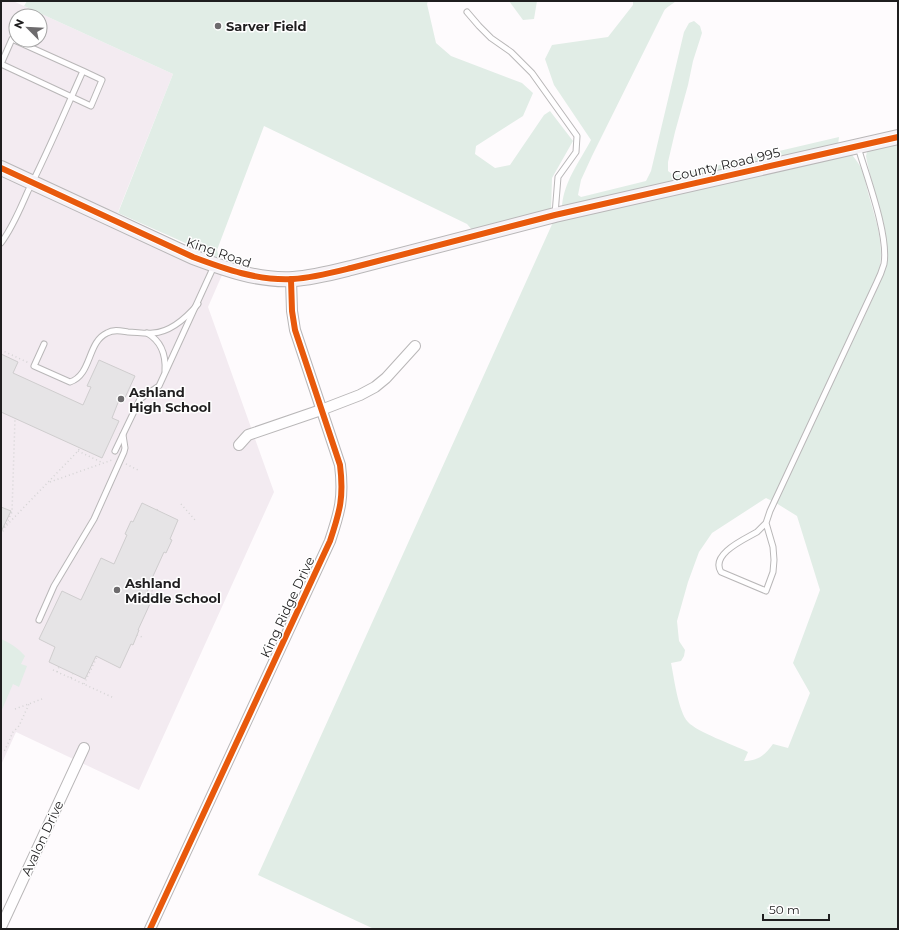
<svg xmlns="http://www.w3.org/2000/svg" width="899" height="930" viewBox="0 0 899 930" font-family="Montserrat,sans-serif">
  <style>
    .built { fill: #f3ebf1; fill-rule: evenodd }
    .green { fill: #e1ede6 }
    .building { fill: #e6e4e6; stroke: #cfcdce }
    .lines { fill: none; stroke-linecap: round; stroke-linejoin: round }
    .lane-casing { stroke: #b9b7b8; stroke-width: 7 }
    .street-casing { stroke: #b9b7b8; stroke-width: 12 }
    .secondary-casing { stroke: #b9b7b8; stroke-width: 16 }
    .path { stroke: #d5d4d5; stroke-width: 1.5; stroke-dasharray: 1 3; stroke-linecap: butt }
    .lane { stroke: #fffeff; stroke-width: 5 }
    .street { stroke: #fffeff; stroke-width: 10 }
    .secondary { stroke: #f6f2f6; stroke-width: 14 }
    .cycleway-casing { stroke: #fff; stroke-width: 8 }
    .cycleway { stroke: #e8590c; stroke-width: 6 }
    .poi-dot { fill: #6d6b6d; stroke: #fff; stroke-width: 1.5 }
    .labels { text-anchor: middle; stroke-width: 3; stroke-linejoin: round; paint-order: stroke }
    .poi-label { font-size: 13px; font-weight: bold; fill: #1f1e1f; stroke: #fff; text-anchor: start }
    .street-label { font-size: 13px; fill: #1f1e1f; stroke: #fff }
  </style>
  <rect width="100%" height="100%" fill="#fefbfd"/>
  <path class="built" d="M1 1H13L24 6 173 74 112 227 196 266 222 275 208 307 274 492 139 790 16 732 1 765ZM16 16H40V40H16Z"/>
  <g class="green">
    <polygon points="27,1 428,1 427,4 436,43 451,56 522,83 533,93 523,116 476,146 475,154 495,168 510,165 544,115 550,111 573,141 552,178 551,212 473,231 467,224 264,126 217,250 219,258 118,213 173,74 24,6"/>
    <polygon points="509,1 537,1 534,19 523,20"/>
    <path d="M633 1H676C672 5 667 6 664 11L592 156 581 180 578 195 581 197 646 181 651 171 684 32 689 23 694 21 700 26 702 33 693 61 688 85 675 132 668 162V171L672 174 677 175 839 137 838 145 562 209C562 184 580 161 591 140L554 85 545 59 552 45 608 37 633 5Z"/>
    <path d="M898 141V929H374L258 875 554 220 849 151C853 156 857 161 860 166 865 175 866 186 869 196 876 221 886 248 878 274L772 501 766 498 712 533 699 552 688 582 677 621 679 641 685 650 684 656 681 661 671 663C674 677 678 711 688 722 697 732 734 745 748 752L744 761C758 761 765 755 773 744L788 748 810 693 793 663 820 590 797 516 776 503 874 296C880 283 886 270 887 255 889 225 871 187 866 156L868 148Z"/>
    <path d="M1 639C10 643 18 648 25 656L21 664 27 666 19 687 13 684 1 712Z"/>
  </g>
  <g class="building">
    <polygon points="1,354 18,362 13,373 83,405 91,387 87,386 99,360 135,376 123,402 119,400 112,418 119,421 102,458 1,412"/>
    <polygon points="142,503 178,520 170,539 172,540 166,553 164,552 149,585 150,586 147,592 154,595 138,630 139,630 133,645 131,644 120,668 96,656 85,679 49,662 55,647 39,639 62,591 81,600 101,558 114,564 127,535 125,534 131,521 133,522"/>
    <polygon points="1,507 11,511 1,532"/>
  </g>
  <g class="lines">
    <defs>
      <g id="lane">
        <polyline points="467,12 479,26 491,38 511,52 532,73 577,136 576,152 558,177 555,214"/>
        <path d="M1 243C13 227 20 209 28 191 48 152 65 111 83 71L12 39 1 64 91 106 102 80 83 71"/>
        <path d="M147 333C161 341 166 355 165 371"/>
        <path d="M44 344 34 366 70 382C92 375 87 342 107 333 114 329 121 331 128 332 136 332 145 334 153 333 171 332 187 317 198 304"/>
        <polyline points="115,451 140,399 159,386 214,266"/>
        <path d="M766 523C763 526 760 529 757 532 745 539 710 554 721 572L766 591 773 572 774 560 773 547 766 523 770 511 876 284C879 278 882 271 884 264 889 235 866 175 858 147"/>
        <polyline points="39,620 54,586 94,519 124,452 125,448 123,435"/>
      </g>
      <g id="street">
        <polyline points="239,445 248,435 321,410 360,395 375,387 386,378 415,346"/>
        <polyline points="1,927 84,748"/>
        <path d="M150 929 330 541C340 511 344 497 340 465L295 330 292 311 291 279"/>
      </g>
      <path id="secondary" d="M1 168 193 257C225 269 258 281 293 279 312 278 331 273 351 268L555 215 898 137"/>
    </defs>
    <use href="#lane" class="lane-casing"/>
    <use href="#street" class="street-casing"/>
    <use href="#secondary" class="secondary-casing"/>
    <g class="path">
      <polyline points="1,350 29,363"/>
      <polyline points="78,451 103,463"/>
      <polyline points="126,464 138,470"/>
      <polyline points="50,482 112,460"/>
      <polyline points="181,504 195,520"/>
      <polyline points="157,510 158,507"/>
      <polyline points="4,526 5,527 78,451 80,447"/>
      <polyline points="1,535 12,512 15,418"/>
      <polyline points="148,589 161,595"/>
      <polyline points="137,635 142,637"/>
      <polyline points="53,670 114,698"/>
      <polyline points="57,672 59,667"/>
      <polyline points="71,678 73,673"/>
      <polyline points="84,684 97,657"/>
      <polyline points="15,709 42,699"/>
      <polyline points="1,753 5,750 13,732 19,726 29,704"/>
    </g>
    <use href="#lane" class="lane"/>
    <use href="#street" class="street"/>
    <use href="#secondary" class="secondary"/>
    <defs>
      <g id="cycleway">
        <path d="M1 168 193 257C225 269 258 281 293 279 312 278 331 273 351 268L555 215 898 137"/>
        <path d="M150 929 330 541C340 511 344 497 340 465L295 330 292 311 291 279"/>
      </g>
    </defs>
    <use href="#cycleway" class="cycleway-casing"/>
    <use href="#cycleway" class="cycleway"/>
  </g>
  <g class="poi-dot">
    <circle cx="218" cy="26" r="4"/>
    <circle cx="121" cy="399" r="4"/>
    <circle cx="117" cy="590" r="4"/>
  </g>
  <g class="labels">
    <g class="poi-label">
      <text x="226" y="31">Sarver Field</text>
      <text x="129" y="397">Ashland<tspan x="129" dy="15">High School</tspan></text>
      <text x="125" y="588">Ashland<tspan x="125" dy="15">Middle School</tspan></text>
    </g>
    <g class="street-label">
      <text transform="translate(726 164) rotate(-13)" y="5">County Road 995</text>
      <text transform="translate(219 252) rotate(19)" y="5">King Road</text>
      <text transform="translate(287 607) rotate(-65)" y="5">King Ridge Drive</text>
      <text transform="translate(42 838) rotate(-65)" y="5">Avalon Drive</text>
    </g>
  </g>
  <rect width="899" height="930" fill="none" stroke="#1f1e1f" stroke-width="4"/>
  <g transform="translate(28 28) rotate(294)"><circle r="19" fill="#ffffff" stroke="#a5a5a5"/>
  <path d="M0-3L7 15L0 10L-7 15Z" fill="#6d6b6d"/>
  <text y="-6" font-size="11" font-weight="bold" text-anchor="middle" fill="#1f1e1f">N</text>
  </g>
  <path d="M763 914v6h66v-6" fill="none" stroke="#1f1e1f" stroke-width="2"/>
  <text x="769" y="914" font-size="12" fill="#1f1e1f" stroke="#ffffff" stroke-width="3" paint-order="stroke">50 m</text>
</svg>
